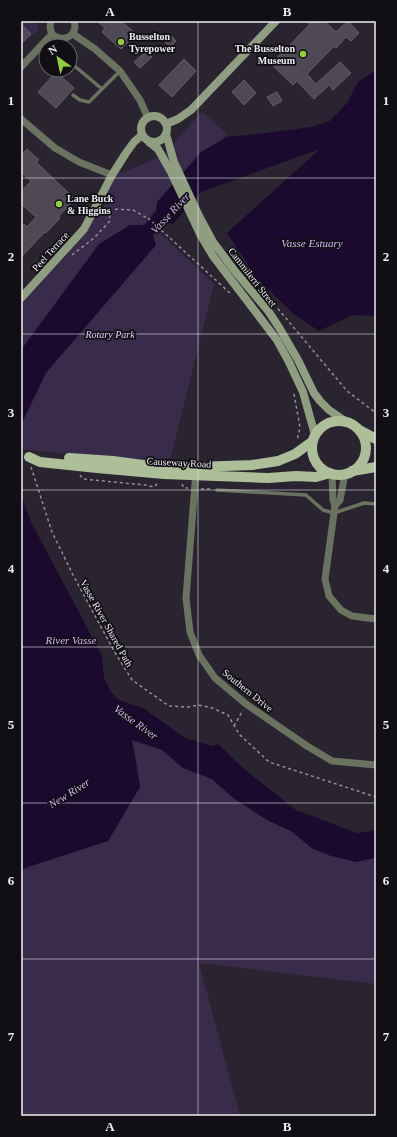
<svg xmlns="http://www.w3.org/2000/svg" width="397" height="1137" viewBox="0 0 397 1137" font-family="'Times New Roman',serif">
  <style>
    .green { fill: #392c4a }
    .water { fill: #1b0a2d }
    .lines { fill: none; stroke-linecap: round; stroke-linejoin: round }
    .river { stroke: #1b0a2d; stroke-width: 15 }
    .building { fill: #4e4955; stroke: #625d69 }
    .path { stroke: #938f98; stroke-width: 1.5; stroke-dasharray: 3 3; stroke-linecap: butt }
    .lane { stroke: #697360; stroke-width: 3.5 }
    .street { stroke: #697360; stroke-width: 7 }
    .secondary { stroke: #8f9e80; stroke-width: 8 }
    .primary { stroke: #acbf99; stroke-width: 10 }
    .grid { fill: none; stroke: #f0eef5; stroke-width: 1; stroke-opacity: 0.55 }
    .poi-dot { fill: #92cd3f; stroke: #110f13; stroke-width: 1.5 }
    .labels { text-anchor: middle; stroke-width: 3.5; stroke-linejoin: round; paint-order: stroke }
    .poi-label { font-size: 10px; font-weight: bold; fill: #f0eef5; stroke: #110f13; text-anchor: start }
    .street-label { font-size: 10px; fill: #f0eef5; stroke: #110f13 }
    .park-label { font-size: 10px; font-style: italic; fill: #e3d2fc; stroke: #110f13 }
    .water-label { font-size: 11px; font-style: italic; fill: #d0b5f8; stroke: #110f13 }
    .neatline { fill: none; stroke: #f0eef5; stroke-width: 1.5 }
    .grid-label { font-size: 13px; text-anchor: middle; font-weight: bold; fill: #f0eef5 }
  </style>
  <rect width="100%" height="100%" fill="#29242f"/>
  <g class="green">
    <polygon points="21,21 36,21 38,25 38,31 29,37 21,46"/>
    <polygon points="202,112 227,134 146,220 214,284 171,456 160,464 21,449 21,300 104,207 104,173 124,172 162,156"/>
    <polygon points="132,740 162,750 183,768 212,779 232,797 267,820 291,831 313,849 356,862 374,858 376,859 376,984 199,963 240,1116 21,1116 21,872 140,787 136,759"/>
  </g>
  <g class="water">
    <polygon points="376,70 376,316 352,315 319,331 295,315 259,281 227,233 320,149 201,192 173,224 165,223 153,235 156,245 46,373 21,425 21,350 99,244 130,225 144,225 156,212 157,202 201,152 227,137 258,134 311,127 330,121 347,103 358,82"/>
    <polygon points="21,495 31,522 102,656 104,678 111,692 119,700 143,708 185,738 213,746 218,744 244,769 296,810 357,833 376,830 376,859 374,858 357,862 331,856 313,849 291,831 267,820 232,797 212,779 183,768 162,750 132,740 140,787 108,841 25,868 21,872"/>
  </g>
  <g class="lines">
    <polyline class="river" points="295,143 376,128"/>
  </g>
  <g class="building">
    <polygon points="97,21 121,21 136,34 121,49 102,32 105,28"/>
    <polygon points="306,21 324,21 336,32 348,21 359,33 351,41 346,37 336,48 334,46 307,74 316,84 340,62 351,73 333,90 329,85 314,99 297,81 293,85 273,66 279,60 277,58 286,47 287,48 310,24"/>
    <polygon points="21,24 31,34 21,44"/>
    <polygon points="169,34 176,41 170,47 163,40"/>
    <polygon points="147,51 152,57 140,68 134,62"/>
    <polygon points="184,59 196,71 172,97 159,85"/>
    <polygon points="56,72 74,88 56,108 38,92"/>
    <polygon points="244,80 256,93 244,105 232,92"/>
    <polygon points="277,92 282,101 273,106 267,97"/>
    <polygon points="27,149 39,160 36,162 75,199 58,217 60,218 46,233 45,232 21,257 21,228 24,224 27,227 36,217 21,204 21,192 31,181 21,172 21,156"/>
  </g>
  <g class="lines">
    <g class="path">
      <polyline points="103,208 109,209 133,210 149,219"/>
      <polyline points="148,218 231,294"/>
      <polyline points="72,255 94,238 110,221 109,209"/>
      <polyline points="274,304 347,391 376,413"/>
      <polyline points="294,394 300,427 297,441"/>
      <polyline points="31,467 52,532 73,575 114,651 132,680 169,706 188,707 199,705 212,708 228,715 239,734 269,762 376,797"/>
      <polyline points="80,475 83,479 145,485 154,487 158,483"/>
      <polyline points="182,484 184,488 188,488"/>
      <polyline points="201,489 212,489"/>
      <polyline points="234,726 243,710"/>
    </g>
    <g class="lane">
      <polyline points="71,63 102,89"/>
      <polyline points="73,95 80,100 89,102 120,71"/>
      <polyline points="217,490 306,495 323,510 334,513 364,503 376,504"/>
    </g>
    <g class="street">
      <path d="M51 21C44 45 81 43 74 21"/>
      <polyline points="73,34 95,49 120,71 140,100 148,118"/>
      <polyline points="21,67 52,34"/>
      <polyline points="21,119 55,148 79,162 112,175"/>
      <polyline points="196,471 186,598 190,632 199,655 215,678 246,704 307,746 332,761 376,765"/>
      <polyline points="332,474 333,500 335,506"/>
      <polyline points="345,474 340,500 335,506 334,513 325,579 329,596 341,610 352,616 376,619"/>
    </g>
    <g class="secondary">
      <circle cx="154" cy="129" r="13"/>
      <polyline points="166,124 178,119 191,110 276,21"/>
      <polyline points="166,134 174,162 199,216 213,242 234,270 269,312 280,329 298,360 314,393 320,401 329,410 345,421"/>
      <polyline points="149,142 158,149 171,172 201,236 213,256 277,340 289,362 303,392 315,435"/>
      <polyline points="21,298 84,229 112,175 126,153 134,142 142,135"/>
    </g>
    <g class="primary">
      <circle cx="339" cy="448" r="27"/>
      <polyline points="361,431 376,439"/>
      <polyline points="29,457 40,462 97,468 164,474 268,478 296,476 316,477 330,473"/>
      <polyline points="69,458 113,461 158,467 197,467 252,465 278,461 295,454 313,441"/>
      <polyline points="352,471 376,467"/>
    </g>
  </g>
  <path class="grid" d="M198 21V1116M21 178H376M21 334H376M21 490H376M21 647H376M21 803H376M21 959H376"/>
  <g class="poi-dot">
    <circle cx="121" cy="42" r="4"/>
    <circle cx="303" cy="54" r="4"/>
    <circle cx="59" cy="204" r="4"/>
  </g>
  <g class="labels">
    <g class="poi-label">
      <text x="129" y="40">Busselton<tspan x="129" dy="12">Tyrepower</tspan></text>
      <text x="295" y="52" text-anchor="end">The Busselton<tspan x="295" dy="12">Museum</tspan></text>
      <text x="67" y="202">Lane Buck<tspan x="67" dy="12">&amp; Higgins</tspan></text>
    </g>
    <g class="street-label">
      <text transform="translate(50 251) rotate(-48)" y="4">Peel Terrace</text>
      <text transform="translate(253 277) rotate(52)" y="4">Cammilerri Street</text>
      <text transform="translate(179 462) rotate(3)" y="4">Causeway Road</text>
      <text transform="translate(107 623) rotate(61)" y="4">Vasse River Shared Path</text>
      <text transform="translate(248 690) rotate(39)" y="4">Southern Drive</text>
    </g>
    <g class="park-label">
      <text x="110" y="338">Rotary Park</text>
    </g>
    <g class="water-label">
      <text transform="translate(170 213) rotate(-47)" y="4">Vasse River</text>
      <text x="312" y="247">Vasse Estuary</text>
      <text x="71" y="644">River Vasse</text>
      <text transform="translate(136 722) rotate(36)" y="4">Vasse River</text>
      <text transform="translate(69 793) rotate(-32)" y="4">New River</text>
    </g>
  </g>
  <rect width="397" height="1137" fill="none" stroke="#110f13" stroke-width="44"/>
  <g transform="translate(58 58) rotate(327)"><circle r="19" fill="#110f13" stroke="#6a686d"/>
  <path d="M0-3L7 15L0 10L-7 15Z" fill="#92cd3f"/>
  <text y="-6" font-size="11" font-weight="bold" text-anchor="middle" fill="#f0eef5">N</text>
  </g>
  <rect x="22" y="22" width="353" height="1093" class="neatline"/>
  <g class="grid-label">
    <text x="110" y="16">A</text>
    <text x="287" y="16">B</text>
    <text x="11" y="105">1</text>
    <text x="386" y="105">1</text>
    <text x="11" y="261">2</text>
    <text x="386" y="261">2</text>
    <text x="11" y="417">3</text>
    <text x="386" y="417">3</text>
    <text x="11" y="573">4</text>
    <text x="386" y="573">4</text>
    <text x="11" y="729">5</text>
    <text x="386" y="729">5</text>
    <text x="11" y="885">6</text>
    <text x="386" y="885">6</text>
    <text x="11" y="1041">7</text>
    <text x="386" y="1041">7</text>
    <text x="110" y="1131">A</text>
    <text x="287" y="1131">B</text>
  </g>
</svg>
